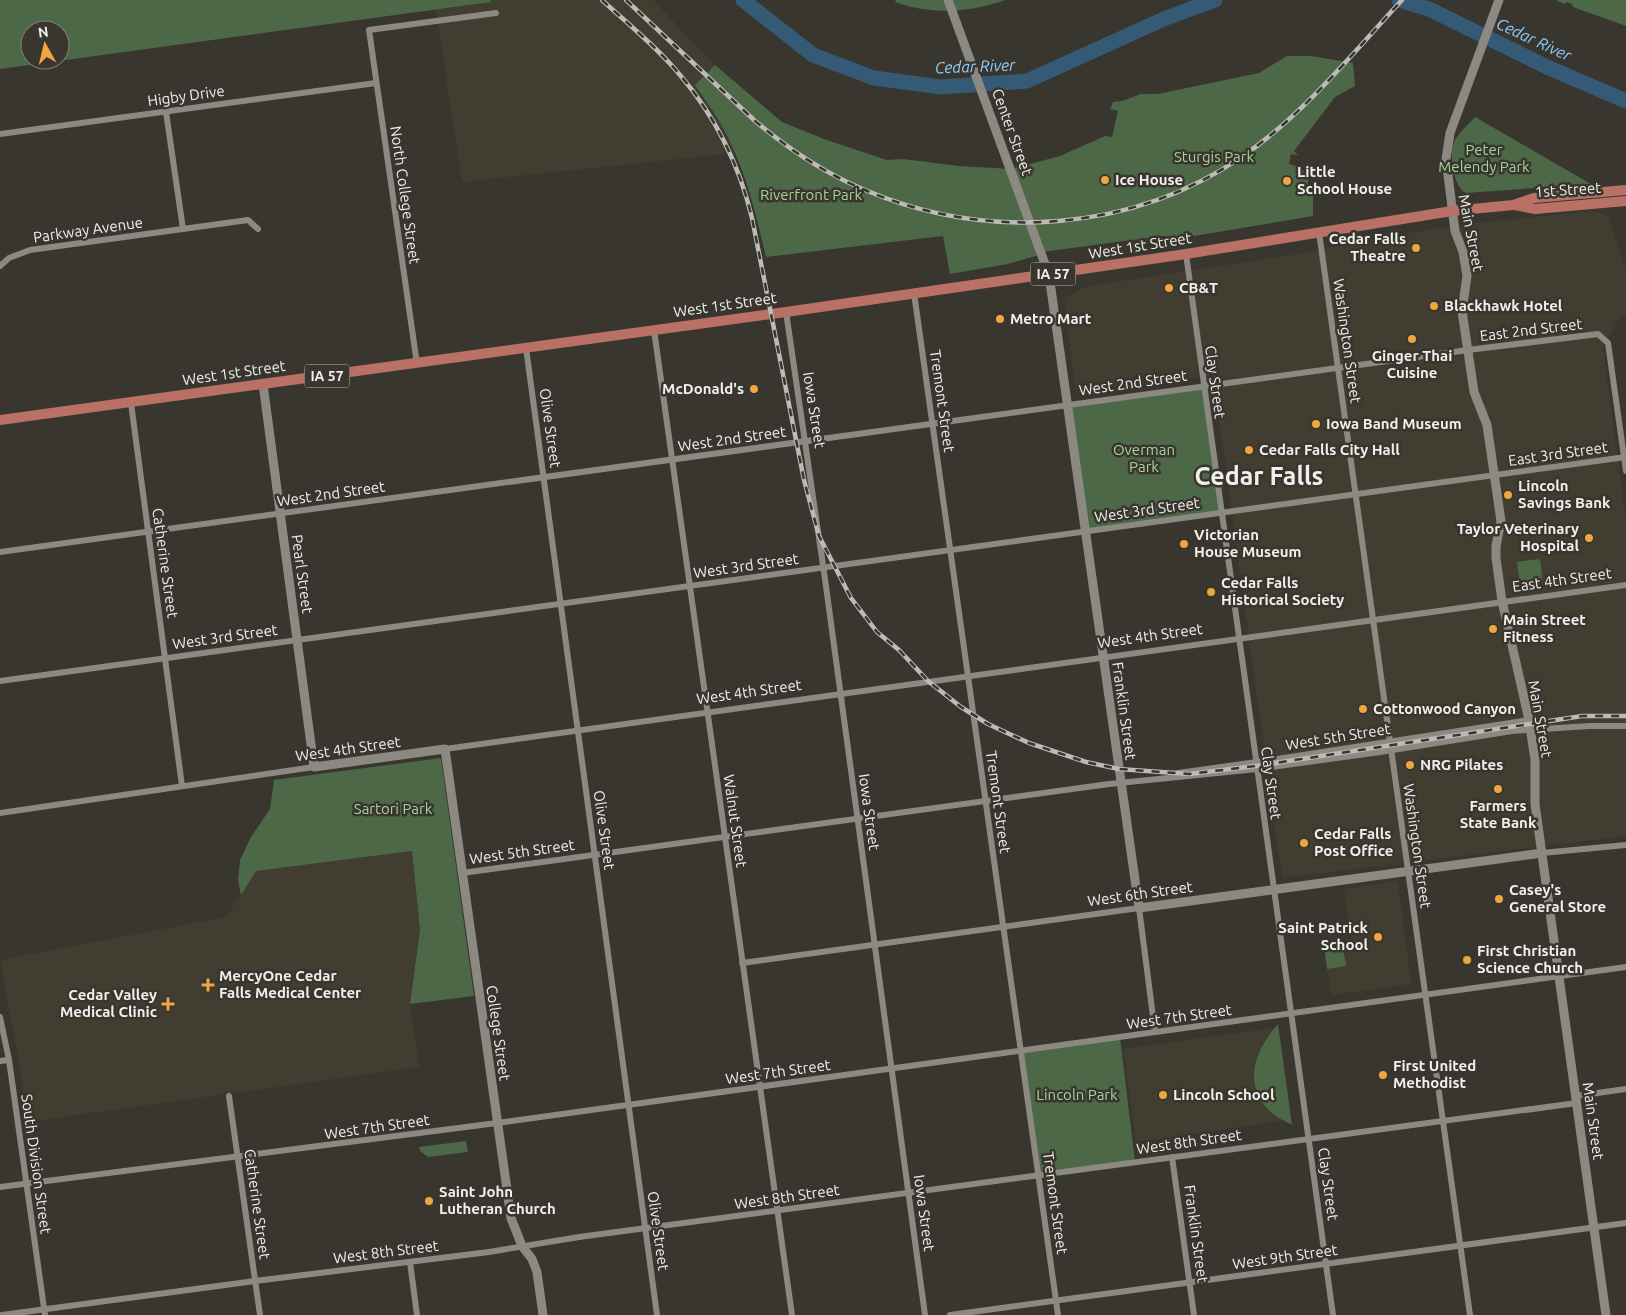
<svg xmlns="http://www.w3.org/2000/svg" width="1626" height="1315" viewBox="0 0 1626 1315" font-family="Ubuntu,sans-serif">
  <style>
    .built { fill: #413d30 }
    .green { fill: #4d6847; fill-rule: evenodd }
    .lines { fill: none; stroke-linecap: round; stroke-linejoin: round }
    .river { stroke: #355a76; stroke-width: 15 }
    .street { stroke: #8b8981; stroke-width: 6 }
    .secondary { stroke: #8b8981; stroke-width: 9 }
    .primary { stroke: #b87164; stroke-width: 10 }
    .rail-casing { stroke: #bcbbb6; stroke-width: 4.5 }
    .rail { stroke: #38362f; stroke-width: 2.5; stroke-dasharray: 8; stroke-linecap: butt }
    .poi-dot { fill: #f1a540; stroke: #38362f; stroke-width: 2 }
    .labels { text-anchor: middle; stroke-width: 5; stroke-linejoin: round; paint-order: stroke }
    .shield { fill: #38362f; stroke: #b9b8b3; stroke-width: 1 }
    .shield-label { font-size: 14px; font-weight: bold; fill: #f0efeb }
    .street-label { font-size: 15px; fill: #f0efeb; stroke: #38362f }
    .park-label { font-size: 15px; fill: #a5d49a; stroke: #38362f }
    .poi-label { font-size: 15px; font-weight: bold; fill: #f0efeb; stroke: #38362f; text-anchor: start }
    .water-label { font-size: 16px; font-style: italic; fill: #8fcdfd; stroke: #38362f }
    .town-label { font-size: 25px; font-weight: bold; fill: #f0efeb; stroke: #38362f }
  </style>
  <rect width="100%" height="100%" fill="#38362f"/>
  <g class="built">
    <polygon points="490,0 653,0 715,65 695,85 722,119 735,153 462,182 436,10 490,2"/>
    <polygon points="1596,211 1608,216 1626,268 1626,316 1619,318 1603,347 1626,520 1626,836 1282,878 1213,375 1076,393 1064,298 1088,286 1312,252 1330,246 1464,224"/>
    <polygon points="412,851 420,930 410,1004 419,1067 27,1122 20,1068 0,960 226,917 256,871"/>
    <polygon points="1398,881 1411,984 1331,995 1324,945 1352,941 1344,889"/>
    <polygon points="1274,1028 1287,1120 1136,1142 1123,1049"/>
  </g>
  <g class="green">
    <path d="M0 0H490L491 2 0 69ZM30 30H60V60H30Z"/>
    <path d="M896 0H1005C968 13 932 15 895 2Z"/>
    <polygon points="1556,0 1626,0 1626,26 1573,7 1572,4 1567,2 1564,4"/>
    <path d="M1287 56H1311L1353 63 1355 86 1335 97 1294 151 1298 155 1291 154 1289 164 1296 166V169L1310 172 1306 193 1313 195V216L1188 237 1162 236 1042 252V254L1008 264 950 274 943 236 766 257C755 210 744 163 719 121 712 109 703 97 695 85L715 65 782 122 824 139 887 160 903 159 959 166 1011 169 1060 156 1105 136 1112 137 1118 111 1110 109 1113 102 1122 101 1141 94H1158L1259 73Z"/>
    <path d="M1475 117 1591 184 1466 193C1453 187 1449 154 1454 142 1458 133 1469 124 1475 117Z"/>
    <polygon points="1203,386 1221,513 1085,531 1067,405"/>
    <polygon points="1540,559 1543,583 1520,586 1517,562"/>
    <polygon points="441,758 474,996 410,1004 420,930 412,851 256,871 241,895 238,880 240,860 251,837 270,809 274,780"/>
    <polygon points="1342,943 1346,966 1327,969 1324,945"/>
    <path d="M1278 1024 1292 1125C1286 1121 1277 1118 1272 1113 1241 1085 1255 1050 1278 1024Z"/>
    <polygon points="1120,1037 1135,1162 1038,1175 1021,1051"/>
    <polygon points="466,1141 468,1152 428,1157 420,1151 419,1147"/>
  </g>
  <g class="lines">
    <g class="river">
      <polyline points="743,0 813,55 874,78 941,87 1027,81 1166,18 1215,0"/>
      <polyline points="1399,0 1429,9 1547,67 1626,101"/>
    </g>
    <g class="street">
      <polyline points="166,112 183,229"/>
      <polyline points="0,134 376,83"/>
      <polyline points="1319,232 1470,1315"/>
      <polyline points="1186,254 1333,1315"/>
      <polyline points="0,266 9,258 30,250 248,220 258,229"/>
      <polyline points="914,293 1058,1315"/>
      <polyline points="786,312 825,579 925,1315"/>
      <polyline points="654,330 792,1315"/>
      <polyline points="526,348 657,1315"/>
      <polyline points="417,364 369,30 496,13"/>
      <polyline points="131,403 182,786"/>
      <polyline points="0,552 1468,350 1598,334 1608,343 1626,471"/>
      <polyline points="0,681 1626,457"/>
      <polyline points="445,749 1626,585"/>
      <polyline points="1171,774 1271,760 1529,720"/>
      <polyline points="0,813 314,767"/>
      <polyline points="1542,853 1626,845"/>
      <polyline points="462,873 1109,784 1257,769 1380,752 1512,731 1589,726 1626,726"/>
      <polyline points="742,963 1139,908 1155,1032"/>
      <polyline points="0,1017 9,1060 45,1315"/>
      <polyline points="0,1061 9,1060"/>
      <polyline points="229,1096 260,1315"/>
      <polyline points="1576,1096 1626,1089"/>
      <polyline points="1172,1157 1194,1315"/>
      <polyline points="0,1187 497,1123 1626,967"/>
      <polyline points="410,1262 417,1315"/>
      <polyline points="2,1315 255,1281 489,1252 579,1237 1577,1103"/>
      <polyline points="950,1315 1626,1223"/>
    </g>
    <g class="secondary">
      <polyline points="948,0 1049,275 1139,908 1542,853"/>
      <polyline points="1499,0 1450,133 1446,159 1455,231 1463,252 1467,276 1462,311 1474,392 1487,425 1501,521 1496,546 1496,558 1502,601 1529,720 1535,760 1535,804 1606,1315"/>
      <polyline points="263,384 314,767 445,749 511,1218 522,1246 532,1259 537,1272 543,1315"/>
    </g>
    <g class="primary">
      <polyline points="1515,205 1535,209 1626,201"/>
      <polyline points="0,420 786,312 1186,254 1452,211 1513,205 1534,198 1626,190"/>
    </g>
    <defs>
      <g id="rail">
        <path d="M602 0C628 24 657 47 680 75 715 116 739 164 752 218L804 480 819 536 851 598 877 632 899 650 928 681 961 707 988 724 1029 743 1086 762 1119 769 1189 774 1256 766 1582 716H1626"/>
        <path d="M626 0 754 120C787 148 824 173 865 190 987 242 1133 232 1243 156 1304 114 1352 54 1402 0"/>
      </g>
    </defs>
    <use href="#rail" class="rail-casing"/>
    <use href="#rail" class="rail"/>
  </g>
  <g class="poi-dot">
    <circle cx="1105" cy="180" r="5"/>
    <circle cx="1287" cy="181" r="5"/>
    <circle cx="1416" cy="248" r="5"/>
    <circle cx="1169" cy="288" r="5"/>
    <circle cx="1434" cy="306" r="5"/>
    <circle cx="1000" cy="319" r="5"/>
    <circle cx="1412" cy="339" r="5"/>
    <circle cx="754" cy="389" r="5"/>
    <circle cx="1316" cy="424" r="5"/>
    <circle cx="1249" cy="450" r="5"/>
    <circle cx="1508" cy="495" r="5"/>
    <circle cx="1589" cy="538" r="5"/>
    <circle cx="1184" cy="544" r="5"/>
    <circle cx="1211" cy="592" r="5"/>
    <circle cx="1493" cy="629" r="5"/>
    <circle cx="1363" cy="709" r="5"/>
    <circle cx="1410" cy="765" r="5"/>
    <circle cx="1498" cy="789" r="5"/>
    <circle cx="1304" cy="843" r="5"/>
    <circle cx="1499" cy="899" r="5"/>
    <circle cx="1378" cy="937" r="5"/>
    <circle cx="1467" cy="960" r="5"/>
    <path d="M205.5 977.5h5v5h5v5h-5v5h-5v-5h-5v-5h5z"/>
    <path d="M165.5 996.5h5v5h5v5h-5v5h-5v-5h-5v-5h5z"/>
    <circle cx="1383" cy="1075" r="5"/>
    <circle cx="1163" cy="1095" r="5"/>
    <circle cx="429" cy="1201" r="5"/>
  </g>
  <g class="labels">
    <g class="shield">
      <rect x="1030.5" y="262.5" width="45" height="23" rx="4"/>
      <rect x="304.5" y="364.5" width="45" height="23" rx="4"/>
    </g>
    <g class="shield-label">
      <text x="1053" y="279">IA 57</text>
      <text x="327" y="381">IA 57</text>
    </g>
    <g class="street-label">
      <text transform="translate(186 96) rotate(-8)" y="5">Higby Drive</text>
      <text transform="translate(1012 132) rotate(70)" y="5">Center Street</text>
      <text transform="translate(1568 190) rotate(-4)" y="5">1st Street</text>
      <text transform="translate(405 195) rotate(82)" y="5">North College Street</text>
      <text transform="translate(88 230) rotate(-8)" y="5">Parkway Avenue</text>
      <text transform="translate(1471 233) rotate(79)" y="5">Main Street</text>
      <text transform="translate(1140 246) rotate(-9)" y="5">West 1st Street</text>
      <text transform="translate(725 305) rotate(-8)" y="5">West 1st Street</text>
      <text transform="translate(1531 330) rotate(-7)" y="5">East 2nd Street</text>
      <text transform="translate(1347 341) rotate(82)" y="5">Washington Street</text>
      <text transform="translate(234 373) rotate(-8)" y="5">West 1st Street</text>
      <text transform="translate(1215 382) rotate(82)" y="5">Clay Street</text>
      <text transform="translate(1133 383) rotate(-8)" y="5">West 2nd Street</text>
      <text transform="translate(942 401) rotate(82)" y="5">Tremont Street</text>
      <text transform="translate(814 410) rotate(81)" y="5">Iowa Street</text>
      <text transform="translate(550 428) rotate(82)" y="5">Olive Street</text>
      <text transform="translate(732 439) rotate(-8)" y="5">West 2nd Street</text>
      <text transform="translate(1558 454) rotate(-8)" y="5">East 3rd Street</text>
      <text transform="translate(331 494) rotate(-8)" y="5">West 2nd Street</text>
      <text transform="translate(1147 510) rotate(-8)" y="5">West 3rd Street</text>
      <text transform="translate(165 563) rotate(82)" y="5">Catherine Street</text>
      <text transform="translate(746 566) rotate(-8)" y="5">West 3rd Street</text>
      <text transform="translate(302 574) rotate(82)" y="5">Pearl Street</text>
      <text transform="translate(1562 580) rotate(-8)" y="5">East 4th Street</text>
      <text transform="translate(1150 636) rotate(-8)" y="5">West 4th Street</text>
      <text transform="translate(225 637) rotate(-8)" y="5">West 3rd Street</text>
      <text transform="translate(749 692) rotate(-8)" y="5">West 4th Street</text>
      <text transform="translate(1124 711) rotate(82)" y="5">Franklin Street</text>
      <text transform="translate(1540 719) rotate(80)" y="5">Main Street</text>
      <text transform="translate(1338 737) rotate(-9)" y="5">West 5th Street</text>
      <text transform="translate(348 749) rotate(-8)" y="5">West 4th Street</text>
      <text transform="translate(1271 783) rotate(82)" y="5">Clay Street</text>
      <text transform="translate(998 802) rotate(82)" y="5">Tremont Street</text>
      <text transform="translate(869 812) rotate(82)" y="5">Iowa Street</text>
      <text transform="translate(735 821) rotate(82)" y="5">Walnut Street</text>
      <text transform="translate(604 830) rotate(82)" y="5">Olive Street</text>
      <text transform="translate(1417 846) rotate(82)" y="5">Washington Street</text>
      <text transform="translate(522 852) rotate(-8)" y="5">West 5th Street</text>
      <text transform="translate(1140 894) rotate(-8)" y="5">West 6th Street</text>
      <text transform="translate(1179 1017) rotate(-8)" y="5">West 7th Street</text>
      <text transform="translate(498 1033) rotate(82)" y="5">College Street</text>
      <text transform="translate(778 1072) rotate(-8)" y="5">West 7th Street</text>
      <text transform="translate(1593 1121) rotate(82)" y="5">Main Street</text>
      <text transform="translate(377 1127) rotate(-8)" y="5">West 7th Street</text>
      <text transform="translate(1189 1142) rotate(-8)" y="5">West 8th Street</text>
      <text transform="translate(36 1164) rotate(82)" y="5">South Division Street</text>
      <text transform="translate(1328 1184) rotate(82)" y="5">Clay Street</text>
      <text transform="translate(787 1197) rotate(-8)" y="5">West 8th Street</text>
      <text transform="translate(1055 1203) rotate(82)" y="5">Tremont Street</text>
      <text transform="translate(257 1204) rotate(82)" y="5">Catherine Street</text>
      <text transform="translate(924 1213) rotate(82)" y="5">Iowa Street</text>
      <text transform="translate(658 1231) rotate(82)" y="5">Olive Street</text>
      <text transform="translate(1196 1234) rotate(82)" y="5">Franklin Street</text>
      <text transform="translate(386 1252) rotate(-7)" y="5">West 8th Street</text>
      <text transform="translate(1285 1257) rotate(-8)" y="5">West 9th Street</text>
    </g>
    <g class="park-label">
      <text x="1484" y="155">Peter<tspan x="1484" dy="17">Melendy Park</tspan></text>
      <text x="1214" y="162">Sturgis Park</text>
      <text x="811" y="200">Riverfront Park</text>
      <text x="1144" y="455">Overman<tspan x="1144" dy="17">Park</tspan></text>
      <text x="393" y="814">Sartori Park</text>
      <text x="1077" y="1100">Lincoln Park</text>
    </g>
    <g class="poi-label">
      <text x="1297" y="177">Little<tspan x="1297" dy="17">School House</tspan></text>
      <text x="1115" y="185">Ice House</text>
      <text x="1406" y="244" text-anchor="end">Cedar Falls<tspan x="1406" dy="17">Theatre</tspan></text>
      <text x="1179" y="293">CB&amp;T</text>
      <text x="1444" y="311">Blackhawk Hotel</text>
      <text x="1010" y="324">Metro Mart</text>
      <text x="1412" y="361" text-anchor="middle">Ginger Thai<tspan x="1412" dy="17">Cuisine</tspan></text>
      <text x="744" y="394" text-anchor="end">McDonald's</text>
      <text x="1326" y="429">Iowa Band Museum</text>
      <text x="1259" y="455">Cedar Falls City Hall</text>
      <text x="1518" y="491">Lincoln<tspan x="1518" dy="17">Savings Bank</tspan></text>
      <text x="1579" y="534" text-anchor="end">Taylor Veterinary<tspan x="1579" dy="17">Hospital</tspan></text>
      <text x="1194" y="540">Victorian<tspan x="1194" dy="17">House Museum</tspan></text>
      <text x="1221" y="588">Cedar Falls<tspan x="1221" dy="17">Historical Society</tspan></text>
      <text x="1503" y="625">Main Street<tspan x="1503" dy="17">Fitness</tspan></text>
      <text x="1373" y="714">Cottonwood Canyon</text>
      <text x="1420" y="770">NRG Pilates</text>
      <text x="1498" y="811" text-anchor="middle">Farmers<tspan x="1498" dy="17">State Bank</tspan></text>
      <text x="1314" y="839">Cedar Falls<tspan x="1314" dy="17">Post Office</tspan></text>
      <text x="1509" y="895">Casey's<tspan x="1509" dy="17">General Store</tspan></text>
      <text x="1368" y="933" text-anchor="end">Saint Patrick<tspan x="1368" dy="17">School</tspan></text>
      <text x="1477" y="956">First Christian<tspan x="1477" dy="17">Science Church</tspan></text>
      <text x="219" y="981">MercyOne Cedar<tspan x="219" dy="17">Falls Medical Center</tspan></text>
      <text x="157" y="1000" text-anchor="end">Cedar Valley<tspan x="157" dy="17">Medical Clinic</tspan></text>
      <text x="1393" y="1071">First United<tspan x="1393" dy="17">Methodist</tspan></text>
      <text x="1173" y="1100">Lincoln School</text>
      <text x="439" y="1197">Saint John<tspan x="439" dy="17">Lutheran Church</tspan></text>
    </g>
    <g class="water-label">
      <text transform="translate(1534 39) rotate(25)" y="6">Cedar River</text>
      <text transform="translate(975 66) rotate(-2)" y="6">Cedar River</text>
    </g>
    <g class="town-label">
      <text x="1259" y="485">Cedar Falls</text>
    </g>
  </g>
  <g transform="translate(45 45) rotate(352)"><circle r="24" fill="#38362f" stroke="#82807a"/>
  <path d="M0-4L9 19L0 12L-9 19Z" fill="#f1a540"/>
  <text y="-8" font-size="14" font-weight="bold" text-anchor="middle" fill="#f0efeb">N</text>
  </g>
</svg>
